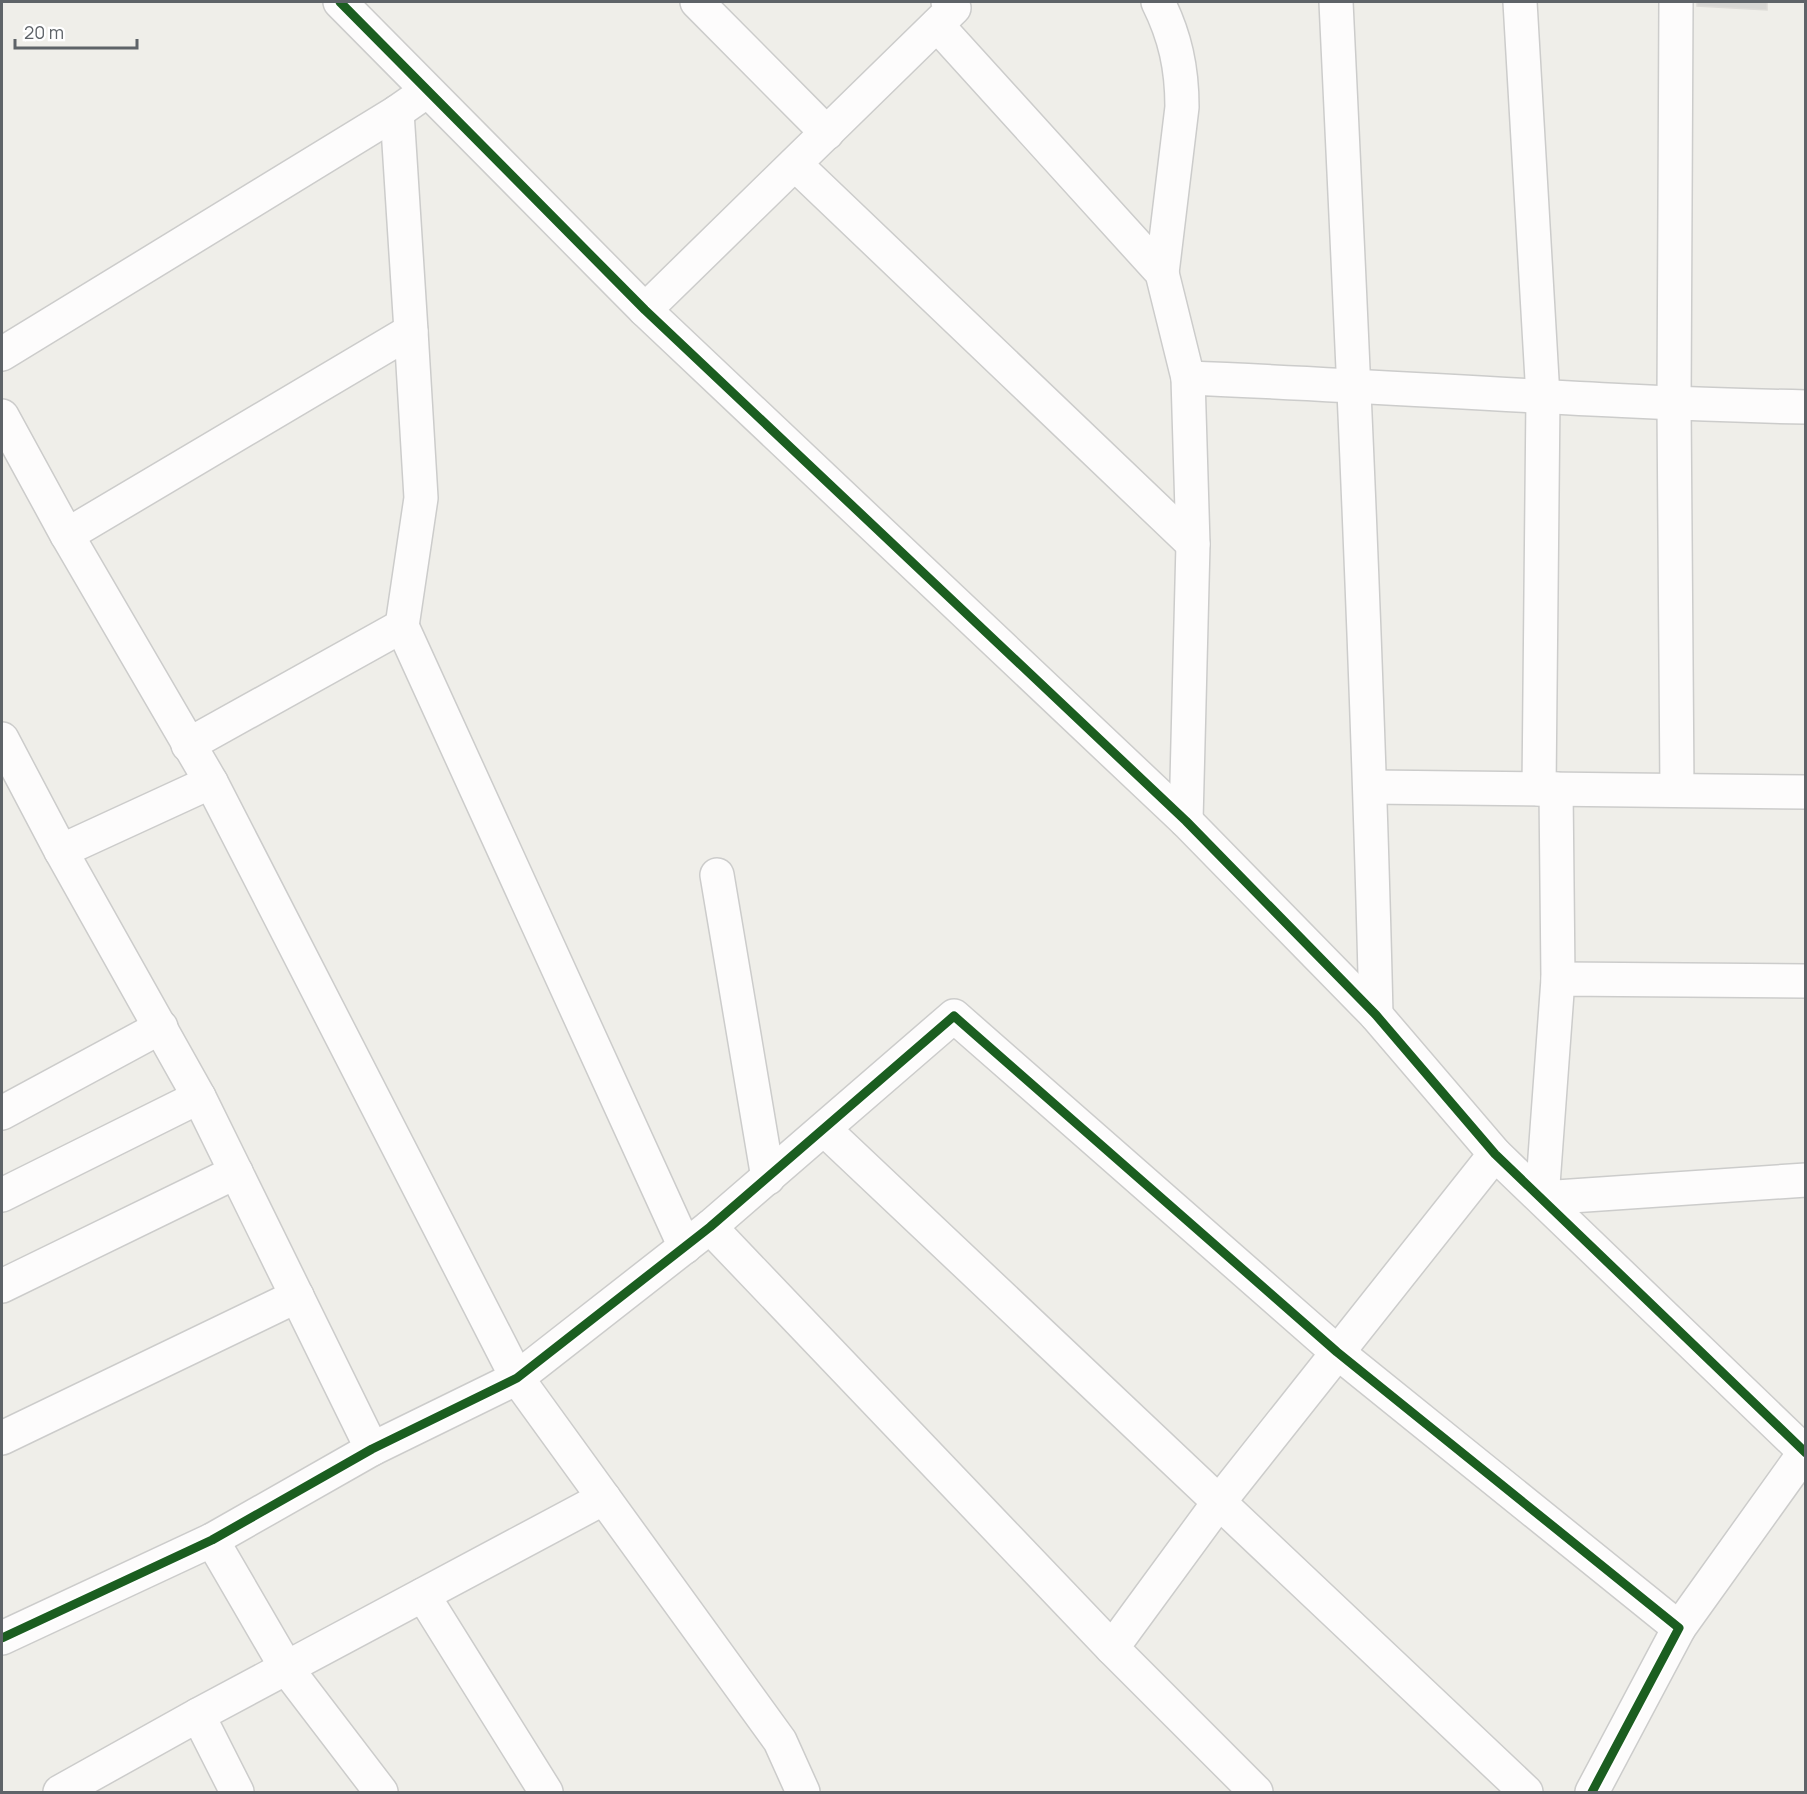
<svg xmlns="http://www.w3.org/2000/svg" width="1807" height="1794" viewBox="0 0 1807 1794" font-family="Manrope,sans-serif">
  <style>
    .building { fill: #d8d7d4; stroke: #dedcd8; stroke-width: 1.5 }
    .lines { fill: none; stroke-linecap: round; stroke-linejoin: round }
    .minor-casing { stroke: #cccccb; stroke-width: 36 }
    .tertiary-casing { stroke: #cccccb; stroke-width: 36 }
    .minor { stroke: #fdfcfc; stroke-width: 33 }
    .tertiary { stroke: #fdfcfc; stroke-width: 33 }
    .cycleway-casing { stroke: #fff; stroke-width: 13 }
    .cycleway { stroke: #1b5e20; stroke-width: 9 }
  </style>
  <rect width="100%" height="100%" fill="#efeee9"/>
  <polygon class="building" points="1697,2 1767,2 1767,10 1697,6"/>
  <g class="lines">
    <defs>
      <g id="minor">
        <polyline points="697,2 827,133"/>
        <path d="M1158 2C1175 36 1182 68 1182 107L1162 273"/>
        <path d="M1336 2C1352 339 1368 677 1376 1015"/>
        <polyline points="1520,2 1543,397 1539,789"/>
        <polyline points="1676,2 1674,404 1677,790"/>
        <polyline points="937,25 1162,273 1188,378"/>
        <polyline points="397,112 411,331"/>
        <polyline points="795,164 1193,544"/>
        <polyline points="645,310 954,8 948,2"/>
        <polyline points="2,354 397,112 427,91"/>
        <polyline points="2,416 67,535 211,782 517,1378 780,1741 803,1792"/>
        <polyline points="67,535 411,331 421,498 402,626"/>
        <polyline points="2,739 61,851 199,1097"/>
        <polyline points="188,745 402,626 685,1247"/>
        <polyline points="1371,787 1806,792"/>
        <polyline points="1556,789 1558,979"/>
        <path d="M1186 821 1193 544 1188 378C1394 386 1599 403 1806 407"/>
        <polyline points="61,851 211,782"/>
        <polyline points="717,875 768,1178"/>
        <polyline points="1806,981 1558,979 1542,1198 1806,1180"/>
        <polyline points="2,1113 161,1027"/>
        <polyline points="825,1130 1526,1792"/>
        <polyline points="2,1195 199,1097 372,1449"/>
        <polyline points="710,1227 1112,1648"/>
        <polyline points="2,1286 236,1172"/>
        <polyline points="2,1438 297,1296"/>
        <polyline points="212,1540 287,1669 381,1792"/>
        <polyline points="423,1595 546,1792"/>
        <polyline points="1679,1628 1805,1452"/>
        <polyline points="2,1638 212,1540 372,1449 517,1378 710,1227 954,1016 1337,1352 1679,1628 1592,1792"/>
        <polyline points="198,1715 237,1792"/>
        <polyline points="60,1792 198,1715 604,1498"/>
        <polyline points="1256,1792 1112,1648 1219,1502 1495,1154"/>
      </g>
      <polyline id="tertiary" points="340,2 645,310 1186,821 1376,1015 1495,1154 1806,1453"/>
    </defs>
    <use href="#minor" class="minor-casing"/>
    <use href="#tertiary" class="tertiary-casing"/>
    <use href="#minor" class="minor"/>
    <use href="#tertiary" class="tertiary"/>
    <defs>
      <g id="cycleway">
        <polyline points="340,2 645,310 1186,821 1376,1015 1495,1154 1806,1453"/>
        <polyline points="2,1638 212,1540 372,1449 517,1378 710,1227 954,1016 1337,1352 1679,1628 1592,1792"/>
      </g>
    </defs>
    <use href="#cycleway" class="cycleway-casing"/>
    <use href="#cycleway" class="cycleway"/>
  </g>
  <rect width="1807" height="1794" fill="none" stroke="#5e6368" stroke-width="6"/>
  <path d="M15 39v9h122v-9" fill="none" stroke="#5e6368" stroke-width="3"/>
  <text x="24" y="39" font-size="18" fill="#5e6368" stroke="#ffffff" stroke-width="4.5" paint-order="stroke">20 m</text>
</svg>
